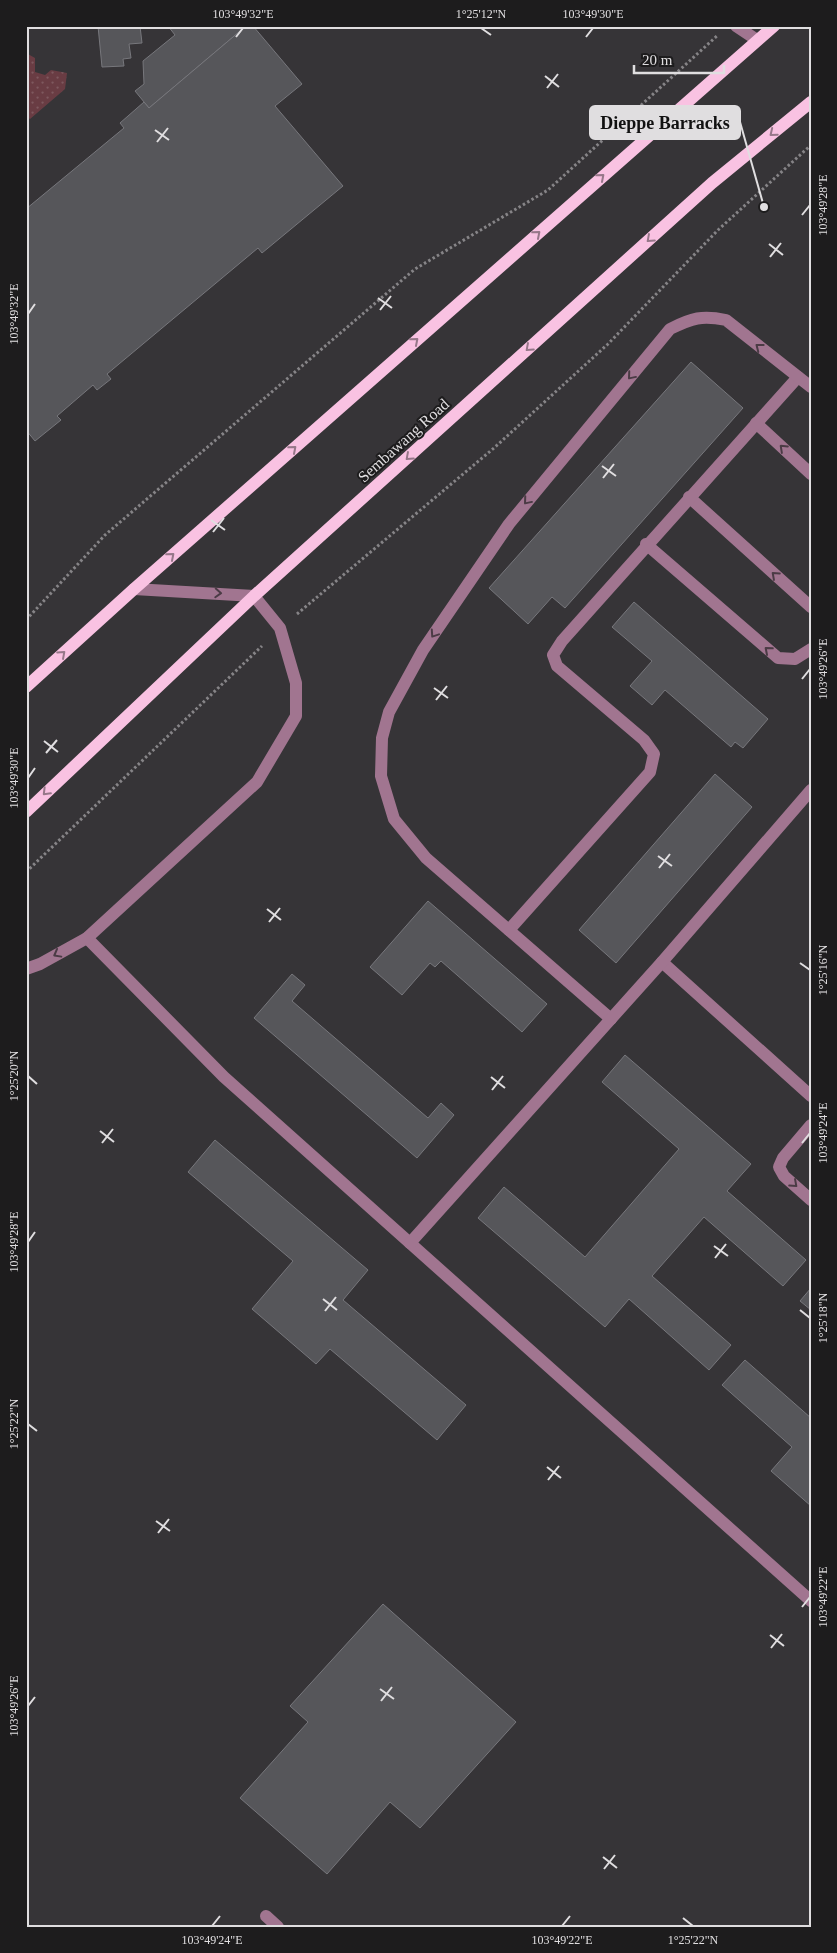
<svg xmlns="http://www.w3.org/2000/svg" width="837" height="1953" viewBox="0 0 837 1953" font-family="'Times New Roman',serif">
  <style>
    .park { fill: url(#park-dots) }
    .building { fill: #56565a; stroke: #77777c }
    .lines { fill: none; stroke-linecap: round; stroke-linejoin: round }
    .path { stroke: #868487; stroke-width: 3; stroke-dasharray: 2.5 2.5; stroke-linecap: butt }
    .minor { stroke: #a17590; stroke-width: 12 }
    .major { stroke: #f9c2e2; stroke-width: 12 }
    .oneway { stroke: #967789 }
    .oneway2 { stroke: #4b3b45 }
    .ticks { fill: none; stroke: #e0dee0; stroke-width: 2 }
    .labels { text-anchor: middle; stroke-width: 4; stroke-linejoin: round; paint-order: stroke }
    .street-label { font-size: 16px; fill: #e0dee0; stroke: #1d1c1d }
    .leader { fill: none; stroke: #e0dee0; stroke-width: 2 }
    .callout-dot { fill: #e0dee0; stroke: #1d1c1d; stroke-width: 2 }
    .callout { fill: #e0dee0; stroke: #e0dee0; stroke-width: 2 }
    .callout-label { font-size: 18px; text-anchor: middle; font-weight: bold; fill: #111 }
    .neatline { fill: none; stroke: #e0dee0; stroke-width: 2 }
    .ticks-label { font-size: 12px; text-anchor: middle; fill: #e0dee0 }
  </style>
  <defs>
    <pattern id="park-dots" width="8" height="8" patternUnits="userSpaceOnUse" patternTransform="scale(1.25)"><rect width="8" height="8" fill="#693c43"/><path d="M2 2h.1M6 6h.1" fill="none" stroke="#7e585e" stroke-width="1.8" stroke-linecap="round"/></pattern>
  </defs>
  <rect width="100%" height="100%" fill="#363437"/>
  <polygon class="park" points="26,53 35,58 35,72 45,75 51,70 67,73 65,89 30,119 26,116"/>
  <g class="building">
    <polygon points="98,26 140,26 142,43 129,44 131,58 123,59 124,66 102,67"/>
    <polygon points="168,26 246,26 149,108 135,91 144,84 143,61 175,35"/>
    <polygon points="246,26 253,26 302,84 275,106 343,186 262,253 258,248 107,374 111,379 97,390 93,385 57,416 61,420 35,441 26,430 26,209 124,128 120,123 144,102 149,108"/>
    <polygon points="691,362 743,408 565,608 552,597 528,624 489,588"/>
    <polygon points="634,602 768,719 743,748 735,742 731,747 665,690 652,705 630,686 652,661 612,627"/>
    <polygon points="715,774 752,807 616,963 579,930"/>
    <polygon points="428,901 547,1004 522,1032 441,961 435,967 430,963 402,995 370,967"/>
    <polygon points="292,974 305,985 292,1001 428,1118 441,1103 454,1115 417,1158 254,1018"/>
    <polygon points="625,1055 751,1164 727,1191 806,1260 783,1286 704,1217 652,1276 731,1345 709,1370 629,1299 605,1327 478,1218 504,1187 585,1257 679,1149 602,1082"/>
    <polygon points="215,1140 368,1270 343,1300 466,1405 437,1440 330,1349 316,1364 252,1309 293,1261 188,1172"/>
    <polygon points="811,1288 811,1310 800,1301"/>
    <polygon points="745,1360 811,1418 811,1506 771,1471 792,1447 722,1385"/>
    <polygon points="383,1604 516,1722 420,1828 390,1802 327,1874 240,1798 308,1722 290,1706"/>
  </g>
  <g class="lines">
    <g class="path">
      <polyline points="297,614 494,448 608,344 718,230 811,145"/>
      <polyline points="26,620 105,535 415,269 548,190 718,35"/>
      <polyline points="26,872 262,646"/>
    </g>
    <g class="minor">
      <polyline points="736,26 757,40"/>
      <polyline points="756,423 811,474"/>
      <polyline points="689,497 811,607"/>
      <polyline points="646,544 778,658 795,659 811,649"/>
      <polyline points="509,930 650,772 654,754 644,740 557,666 553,655 562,641 798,377"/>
      <polyline points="87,938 224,1077 811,1601"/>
      <polyline points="662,962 811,1096"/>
      <polyline points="26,969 40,964 87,938 257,782 296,716 296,683 280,628 254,596 134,589"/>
      <path d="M611 1019 426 858 394 819 381 776 382 738 389 712 423 650 509 524 670 329C692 318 702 315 726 320L811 387"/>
      <polyline points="811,1125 783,1158 779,1167 784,1176 811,1200"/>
      <polyline points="410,1243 662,962 811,790"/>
      <polyline points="266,1916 278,1927"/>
    </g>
    <g class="major">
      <polyline points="26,687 134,589 774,26"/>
      <polyline points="26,812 254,596 712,183 811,102"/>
    </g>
  </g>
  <defs><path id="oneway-chevron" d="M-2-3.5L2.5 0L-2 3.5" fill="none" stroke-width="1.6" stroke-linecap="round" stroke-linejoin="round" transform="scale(1.25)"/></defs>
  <g class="oneway">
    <use href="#oneway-chevron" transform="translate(773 133) rotate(141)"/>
    <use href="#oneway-chevron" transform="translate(601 177) rotate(-41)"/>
    <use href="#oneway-chevron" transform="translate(537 234) rotate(-41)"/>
    <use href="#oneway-chevron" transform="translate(650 239) rotate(138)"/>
    <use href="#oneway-chevron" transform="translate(415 341) rotate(-41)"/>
    <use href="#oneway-chevron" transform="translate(529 348) rotate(138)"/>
    <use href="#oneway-chevron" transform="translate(293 449) rotate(-41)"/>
    <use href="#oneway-chevron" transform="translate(409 457) rotate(138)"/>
    <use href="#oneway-chevron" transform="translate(171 556) rotate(-41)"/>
    <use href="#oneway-chevron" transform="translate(62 654) rotate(-42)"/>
    <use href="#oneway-chevron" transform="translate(46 792) rotate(135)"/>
  </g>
  <g class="oneway2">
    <use href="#oneway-chevron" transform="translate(759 347) rotate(-142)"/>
    <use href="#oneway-chevron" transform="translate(631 376) rotate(130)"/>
    <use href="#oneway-chevron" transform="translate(783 448) rotate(-137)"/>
    <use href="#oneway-chevron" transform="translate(527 501) rotate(130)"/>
    <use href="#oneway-chevron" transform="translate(775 575) rotate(-138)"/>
    <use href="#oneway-chevron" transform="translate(218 593) rotate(3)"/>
    <use href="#oneway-chevron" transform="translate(434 634) rotate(124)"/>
    <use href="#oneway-chevron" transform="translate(768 650) rotate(-139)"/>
    <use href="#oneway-chevron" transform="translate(57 954) rotate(151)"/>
    <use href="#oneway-chevron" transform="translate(794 1184) rotate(42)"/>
  </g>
  <path class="ticks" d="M481 28 491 35M236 37 243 28M586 37 593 28M545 76 559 87M547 88 558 74M155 130 169 140M157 142 168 128M802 215 810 205M769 244 783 255M770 257 781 243M378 298 392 308M380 310 391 296M28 314 35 304M602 466 616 476M603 478 614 464M211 520 225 530M213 532 224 518M802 679 810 669M434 688 448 698M436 700 447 686M44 741 58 752M46 753 57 740M28 778 35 768M658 856 672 866M659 868 670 854M267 909 281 920M269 922 280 908M800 963 810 970M28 1076 37 1084M491 1077 505 1088M492 1090 503 1076M100 1131 114 1142M102 1143 113 1129M802 1143 810 1133M28 1242 35 1232M714 1246 728 1256M715 1258 726 1244M323 1299 337 1310M800 1310 810 1318M325 1311 336 1297M28 1424 37 1431M547 1467 561 1478M548 1480 559 1466M156 1521 170 1531M158 1533 169 1519M802 1607 810 1597M770 1635 784 1646M771 1648 782 1634M380 1689 394 1699M381 1701 392 1687M28 1706 35 1697M603 1857 617 1868M604 1869 615 1855M683 1918 693 1926M212 1926 220 1916M562 1926 570 1916"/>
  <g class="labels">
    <g class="street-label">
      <text transform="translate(403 440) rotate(-42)" y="6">Sembawang Road</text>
    </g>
  </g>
  <path class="leader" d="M764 207L740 122"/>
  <circle class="callout-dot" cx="764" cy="207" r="5"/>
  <rect class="callout" x="590" y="106" width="150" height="33" rx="5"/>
  <g class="callout-label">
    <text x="665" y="129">Dieppe Barracks</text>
  </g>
  <rect width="837" height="1953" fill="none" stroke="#1d1c1d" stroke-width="55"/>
  <path d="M634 65v8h90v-8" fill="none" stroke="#e0dee0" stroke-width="2.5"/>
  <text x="642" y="65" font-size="15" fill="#e0dee0" stroke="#1d1c1d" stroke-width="4" paint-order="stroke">20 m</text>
  <rect x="28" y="28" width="782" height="1898" class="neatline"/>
  <g class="ticks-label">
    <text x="243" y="18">103°49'32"E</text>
    <text x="481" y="18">1°25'12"N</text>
    <text x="593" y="18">103°49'30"E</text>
    <text transform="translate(823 205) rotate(-90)" y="4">103°49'28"E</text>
    <text transform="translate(14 314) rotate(-90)" y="4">103°49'32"E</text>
    <text transform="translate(823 669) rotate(-90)" y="4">103°49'26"E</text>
    <text transform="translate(14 778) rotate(-90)" y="4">103°49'30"E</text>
    <text transform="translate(823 970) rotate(-90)" y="4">1°25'16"N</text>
    <text transform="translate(14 1076) rotate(-90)" y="4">1°25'20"N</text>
    <text transform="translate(823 1133) rotate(-90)" y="4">103°49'24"E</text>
    <text transform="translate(14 1242) rotate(-90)" y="4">103°49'28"E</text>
    <text transform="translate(823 1318) rotate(-90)" y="4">1°25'18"N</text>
    <text transform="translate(14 1424) rotate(-90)" y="4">1°25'22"N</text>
    <text transform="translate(823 1597) rotate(-90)" y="4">103°49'22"E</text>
    <text transform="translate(14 1706) rotate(-90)" y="4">103°49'26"E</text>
    <text x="212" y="1944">103°49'24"E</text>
    <text x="562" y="1944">103°49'22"E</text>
    <text x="693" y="1944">1°25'22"N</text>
  </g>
</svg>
